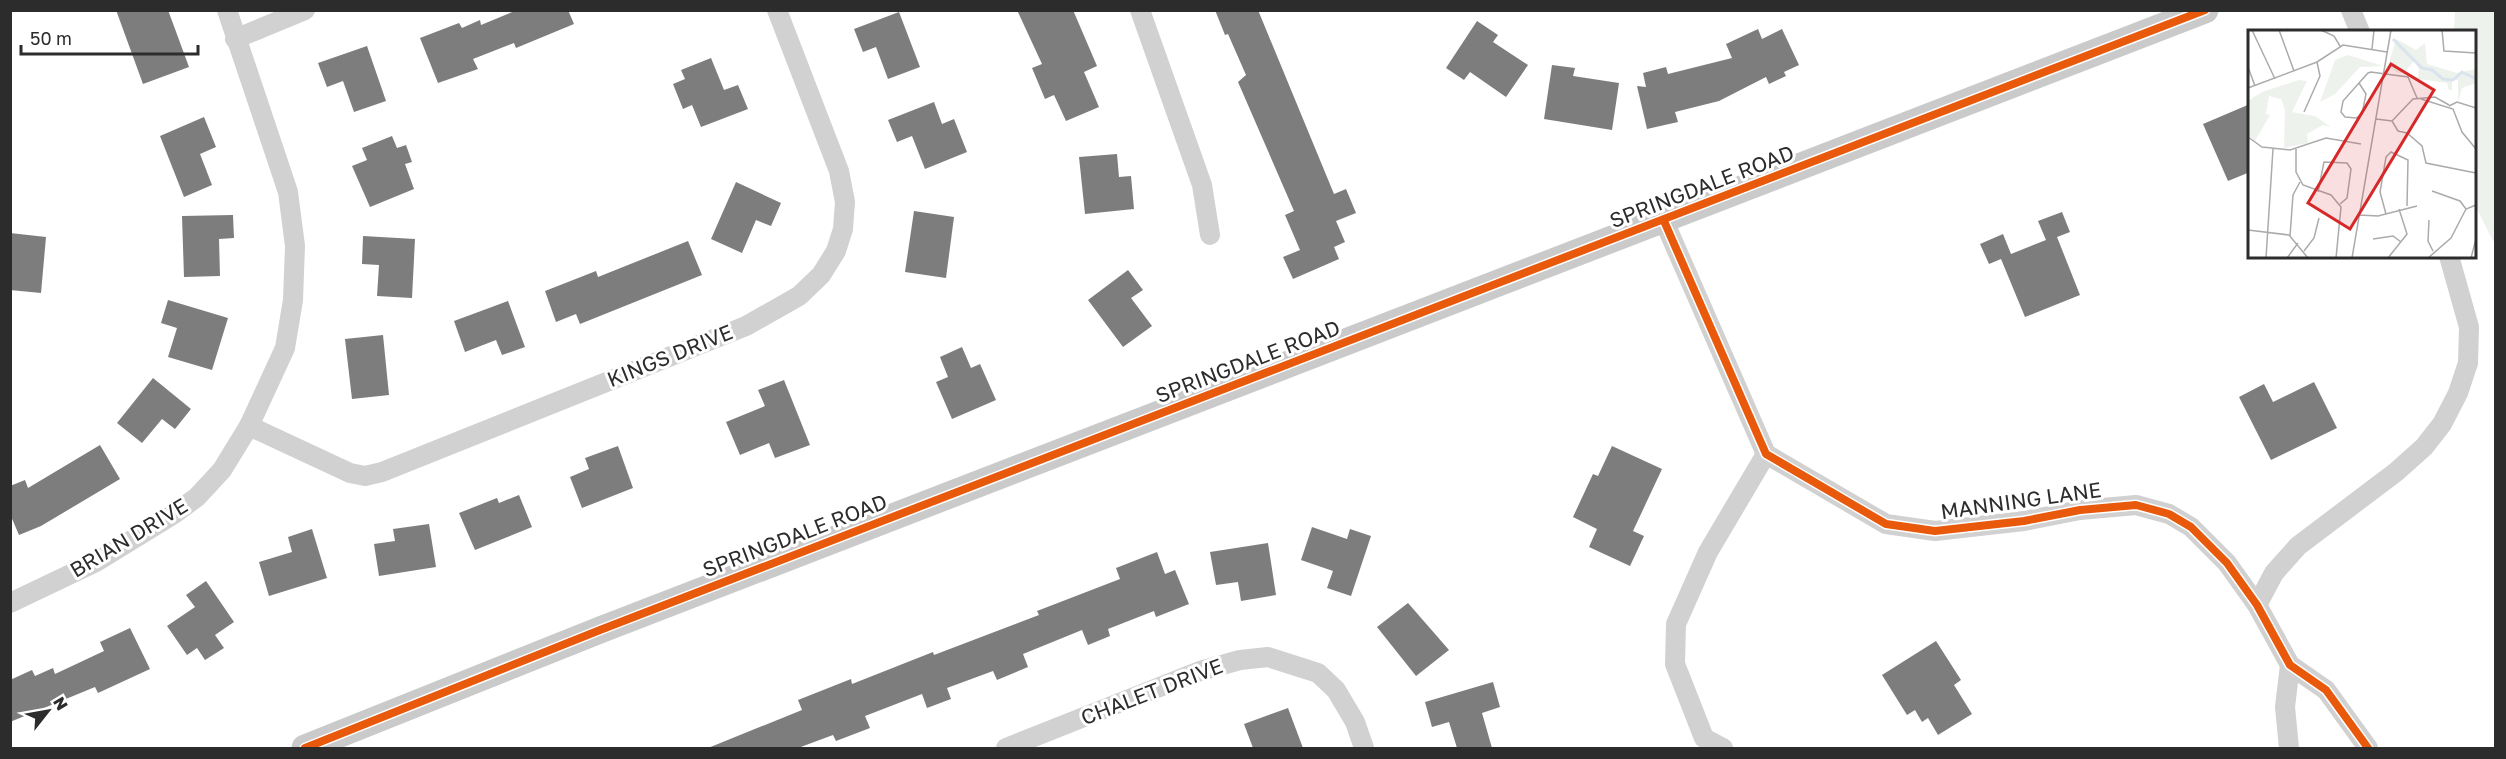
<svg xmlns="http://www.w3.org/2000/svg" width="2506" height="759" viewBox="0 0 2506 759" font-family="'Golos Text',sans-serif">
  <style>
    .green { fill: #eef2ec }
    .building { fill: #7d7d7d }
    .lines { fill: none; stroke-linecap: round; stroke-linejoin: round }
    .street { stroke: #d1d1d1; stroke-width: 20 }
    .secondary { stroke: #cacaca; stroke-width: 27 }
    .cycleway-casing { stroke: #fff; stroke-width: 11 }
    .cycleway { stroke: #e8590c; stroke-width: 8 }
    .labels { text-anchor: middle; stroke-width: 6; stroke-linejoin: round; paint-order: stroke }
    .street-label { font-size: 21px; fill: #2c2c2c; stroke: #fff }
    .inset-river { fill: none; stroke: #dae4ee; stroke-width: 3 }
    .inset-road { fill: none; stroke: #ababab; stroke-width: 1.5 }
    .view { fill: #d62828; fill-opacity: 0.15; stroke: #d62828; stroke-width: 3 }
    .inset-edge { fill: none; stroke: #2c2c2c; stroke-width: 3 }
  </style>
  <rect width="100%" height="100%" fill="#fff"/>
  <polygon class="green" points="2455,11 2495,11 2495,241 2493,241 2475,205 2474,32 2454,31"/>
  <g class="building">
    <polygon points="116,10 168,10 189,67 143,84"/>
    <polygon points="517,10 568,10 574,24 516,48 514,43 473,59 478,69 438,83 420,38 459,23 462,28 480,20 481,25"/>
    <polygon points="1017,10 1073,10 1097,66 1084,72 1099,107 1066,121 1054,95 1045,99 1032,68 1042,64"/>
    <polygon points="1215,10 1258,10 1334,194 1346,189 1356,213 1336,221 1345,242 1334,247 1339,259 1293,279 1283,257 1300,250 1285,215 1294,211 1238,82 1246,75 1228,34 1225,35"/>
    <polygon points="899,12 920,67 888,79 876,47 863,52 854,29"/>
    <polygon points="1477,21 1498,35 1493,42 1528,65 1506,97 1470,72 1464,80 1446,68"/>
    <polygon points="1758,29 1762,39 1782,29 1799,65 1784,72 1786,76 1769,84 1766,77 1719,101 1675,112 1678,122 1647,129 1637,86 1646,87 1643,73 1666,67 1668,74 1732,58 1726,44"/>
    <polygon points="367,46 386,101 354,112 343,81 327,87 318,63"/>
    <polygon points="711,58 724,90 738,85 748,109 701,127 692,105 683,109 673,84 685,79 681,70"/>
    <polygon points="1552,65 1575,68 1573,76 1619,83 1612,130 1544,119"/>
    <polygon points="934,102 942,124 954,119 967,152 925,169 912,136 897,142 888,120"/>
    <polygon points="2250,104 2250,172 2228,181 2203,124"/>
    <polygon points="204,117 216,147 200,154 212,185 184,197 160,136"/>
    <polygon points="392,136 397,148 406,145 412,162 405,164 414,189 370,207 352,166 367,160 362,148"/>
    <polygon points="1117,154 1119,177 1131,176 1134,209 1085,214 1079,157"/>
    <polygon points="736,182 781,203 771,226 756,220 742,253 711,239"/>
    <polygon points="914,211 954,217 946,278 905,272"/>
    <polygon points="2062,212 2070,232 2057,237 2080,295 2025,317 2001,259 1989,264 1980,244 2003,234 2011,254 2046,240 2038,221"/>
    <polygon points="233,215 234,238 219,239 220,276 184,277 182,216"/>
    <polygon points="10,233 46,237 41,293 10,290"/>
    <polygon points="363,236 415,239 412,298 377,296 379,265 362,264"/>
    <polygon points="688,241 702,275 580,324 576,314 556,322 545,291 596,271 598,277"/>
    <polygon points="1128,270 1143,290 1131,298 1152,326 1123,347 1088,300"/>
    <polygon points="168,300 228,318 212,370 168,357 177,328 161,323"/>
    <polygon points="508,301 525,347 502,355 496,340 465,352 454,321"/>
    <polygon points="383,335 389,395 352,399 345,339"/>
    <polygon points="962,347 971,368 980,364 996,400 952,419 936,382 948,377 940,357"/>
    <polygon points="153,378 191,409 175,429 162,419 142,443 117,423"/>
    <polygon points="784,380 810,445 775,458 769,443 740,455 726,422 765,406 758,390"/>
    <polygon points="2314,382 2337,428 2271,460 2239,397 2264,384 2273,402"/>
    <polygon points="100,445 120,479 41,526 19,535 10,514 10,486 25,480 28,488"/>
    <polygon points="618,446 633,488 582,508 570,477 589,469 585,458"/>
    <polygon points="1612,446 1662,469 1633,531 1644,536 1630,566 1589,547 1597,529 1573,517 1593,474 1598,476"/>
    <polygon points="519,495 532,527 475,550 459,513 497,498 499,503"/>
    <polygon points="429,524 436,567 379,576 374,544 395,541 393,529"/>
    <polygon points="1312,527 1347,539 1350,529 1371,536 1351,596 1327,588 1333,571 1301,560"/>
    <polygon points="312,529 327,578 269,596 259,562 292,552 288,537"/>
    <polygon points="1268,543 1276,595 1241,601 1238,582 1216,585 1210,552"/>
    <polygon points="1157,552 1165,574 1175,570 1189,604 1156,617 1154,611 1108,629 1110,636 1088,645 1082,630 1023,654 1028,667 997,680 993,671 947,688 951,699 927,708 922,694 865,716 870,728 836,741 833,735 798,748 708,748 802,710 798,700 851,679 852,684 933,652 934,655 1039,615 1037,611 1120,579 1116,568"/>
    <polygon points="206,581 234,622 215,635 224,648 205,660 197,648 187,655 167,626 195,607 186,595"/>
    <polygon points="1408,603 1449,650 1416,676 1377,627"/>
    <polygon points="130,628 150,669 98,693 95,687 10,722 10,680 32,670 35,676 53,668 55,674 104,651 100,642"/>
    <polygon points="1936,641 1961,680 1954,685 1972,714 1938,735 1928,718 1922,722 1915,710 1907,715 1882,675"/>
    <polygon points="1493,682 1500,707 1482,713 1492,748 1457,748 1449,722 1432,727 1425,702"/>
    <polygon points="1288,708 1303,748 1253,748 1244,724"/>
  </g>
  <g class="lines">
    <g class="street">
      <polyline points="1140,10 1202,185 1210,235"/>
      <polyline points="2351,10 2360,32"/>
      <polyline points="235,39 305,10"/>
      <polyline points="1664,221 1766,454 1886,524 1935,531 2024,521 2080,510 2136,505 2169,514 2191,527 2227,563 2257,605 2290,665 2326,690 2368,748"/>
      <polyline points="249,426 350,473 365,476 382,472 746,326 799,296 821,275 836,251 843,229 845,202 839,171 777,10"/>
      <polyline points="10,603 96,562 174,514 197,497 222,470 249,426 285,348 293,300 295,246 288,192 227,10"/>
      <polyline points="2257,605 2274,573 2298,546 2396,472 2424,447 2442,424 2458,393 2468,363 2469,327 2449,256"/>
      <polyline points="1006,748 1200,671 1240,660 1268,657 1318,673 1336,690 1355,722 1364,748"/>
      <polyline points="1723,748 1704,738 1675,664 1676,624 1708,552 1766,454"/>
      <polyline points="2289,748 2285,707 2290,665"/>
    </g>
    <polyline class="secondary" points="305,748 600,630 2205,10"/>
    <defs>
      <g id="cycleway">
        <polyline points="1664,221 1766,454 1886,524 1935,531 2024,521 2080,510 2136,505 2169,514 2191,527 2227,563 2257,605 2290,665 2326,690 2368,748"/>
        <polyline points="305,748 600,630 2205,10"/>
      </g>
    </defs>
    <use href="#cycleway" class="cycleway-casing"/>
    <use href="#cycleway" class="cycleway"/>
  </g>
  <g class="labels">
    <g class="street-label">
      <text transform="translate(1702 187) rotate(-21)" y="7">SPRINGDALE ROAD</text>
      <text transform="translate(670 356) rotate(-22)" y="7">KINGS DRIVE</text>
      <text transform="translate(1248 362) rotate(-21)" y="7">SPRINGDALE ROAD</text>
      <text transform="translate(2021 501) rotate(-8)" y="7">MANNING LANE</text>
      <text transform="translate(795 536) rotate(-21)" y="7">SPRINGDALE ROAD</text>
      <text transform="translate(129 538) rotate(-31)" y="7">BRIAN DRIVE</text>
      <text transform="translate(1152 692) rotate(-21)" y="7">CHALET DRIVE</text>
    </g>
  </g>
  <g transform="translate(2248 30)">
    <rect width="228" height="228" fill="#fff"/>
    <path d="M148 9 168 20 177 13 179 34 209 43 228 39V53L214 58 210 72V50H204V60H201L199 53 170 49 171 39 166 31 156 43H150L140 36ZM100 25 135 36 112 37 87 64 72 72 87 30ZM51 50 59 51 44 82 67 86 83 97 75 95 59 104 60 113 36 118 37 80 33 69 21 66 18 84 22 85 7 111 0 105V71L14 62Z" fill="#eef2ec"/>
    <path class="inset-river" d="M145 9 174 38 184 40 195 49 205 50 214 42 228 49"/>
    <path class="inset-road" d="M4 0 27 49M31 0 46 41M73 0 86 6 92 16M194 0 196 21 228 23M124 19 126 0M0 37 7 56M111 53 118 64 114 84 108 88 97 87 93 82 95 71 111 53 120 43 123 42 160 47 169 68M0 58 69 32 95 15 139 22M173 69 205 79 214 102 228 119M201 76 209 72 228 78M56 82 72 46 69 32M128 89 144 91 165 69 187 67 201 75M144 91 150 101 159 103 174 116 178 133 228 143M0 107 14 117 42 120 78 108 113 114M48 119V142L55 155 83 165 93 177 88 228M0 137V166M184 161 212 171 218 179M70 162 76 132 99 133 103 139 99 168 92 174M138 184 132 162 138 127 143 122 160 130 159 176M111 185 130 186 169 176M181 190 180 211 185 221M0 200 41 205 60 228M42 206 45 165 52 152M125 209 145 206 153 212M56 221 66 208 71 188M18 228 25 119M39 228 50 213M104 228 143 0M140 228 159 204 151 179M180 228 203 208 218 179 228 175M223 228 228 209"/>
    <path class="view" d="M143 34 186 60 102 199 60 173Z"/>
    <rect width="228" height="228" class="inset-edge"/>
  </g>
  <rect width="2506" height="759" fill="none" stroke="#2c2c2c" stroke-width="24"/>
  <g transform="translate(48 711) rotate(59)" stroke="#ffffff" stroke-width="4.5" paint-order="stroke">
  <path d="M0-4.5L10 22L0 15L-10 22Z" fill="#2c2c2c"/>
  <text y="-9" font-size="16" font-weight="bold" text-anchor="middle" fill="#2c2c2c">N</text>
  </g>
  <path d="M21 45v9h177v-9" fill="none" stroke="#2c2c2c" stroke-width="3"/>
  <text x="30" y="45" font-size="18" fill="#2c2c2c" stroke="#ffffff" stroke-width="4.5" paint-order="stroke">50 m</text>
</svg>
